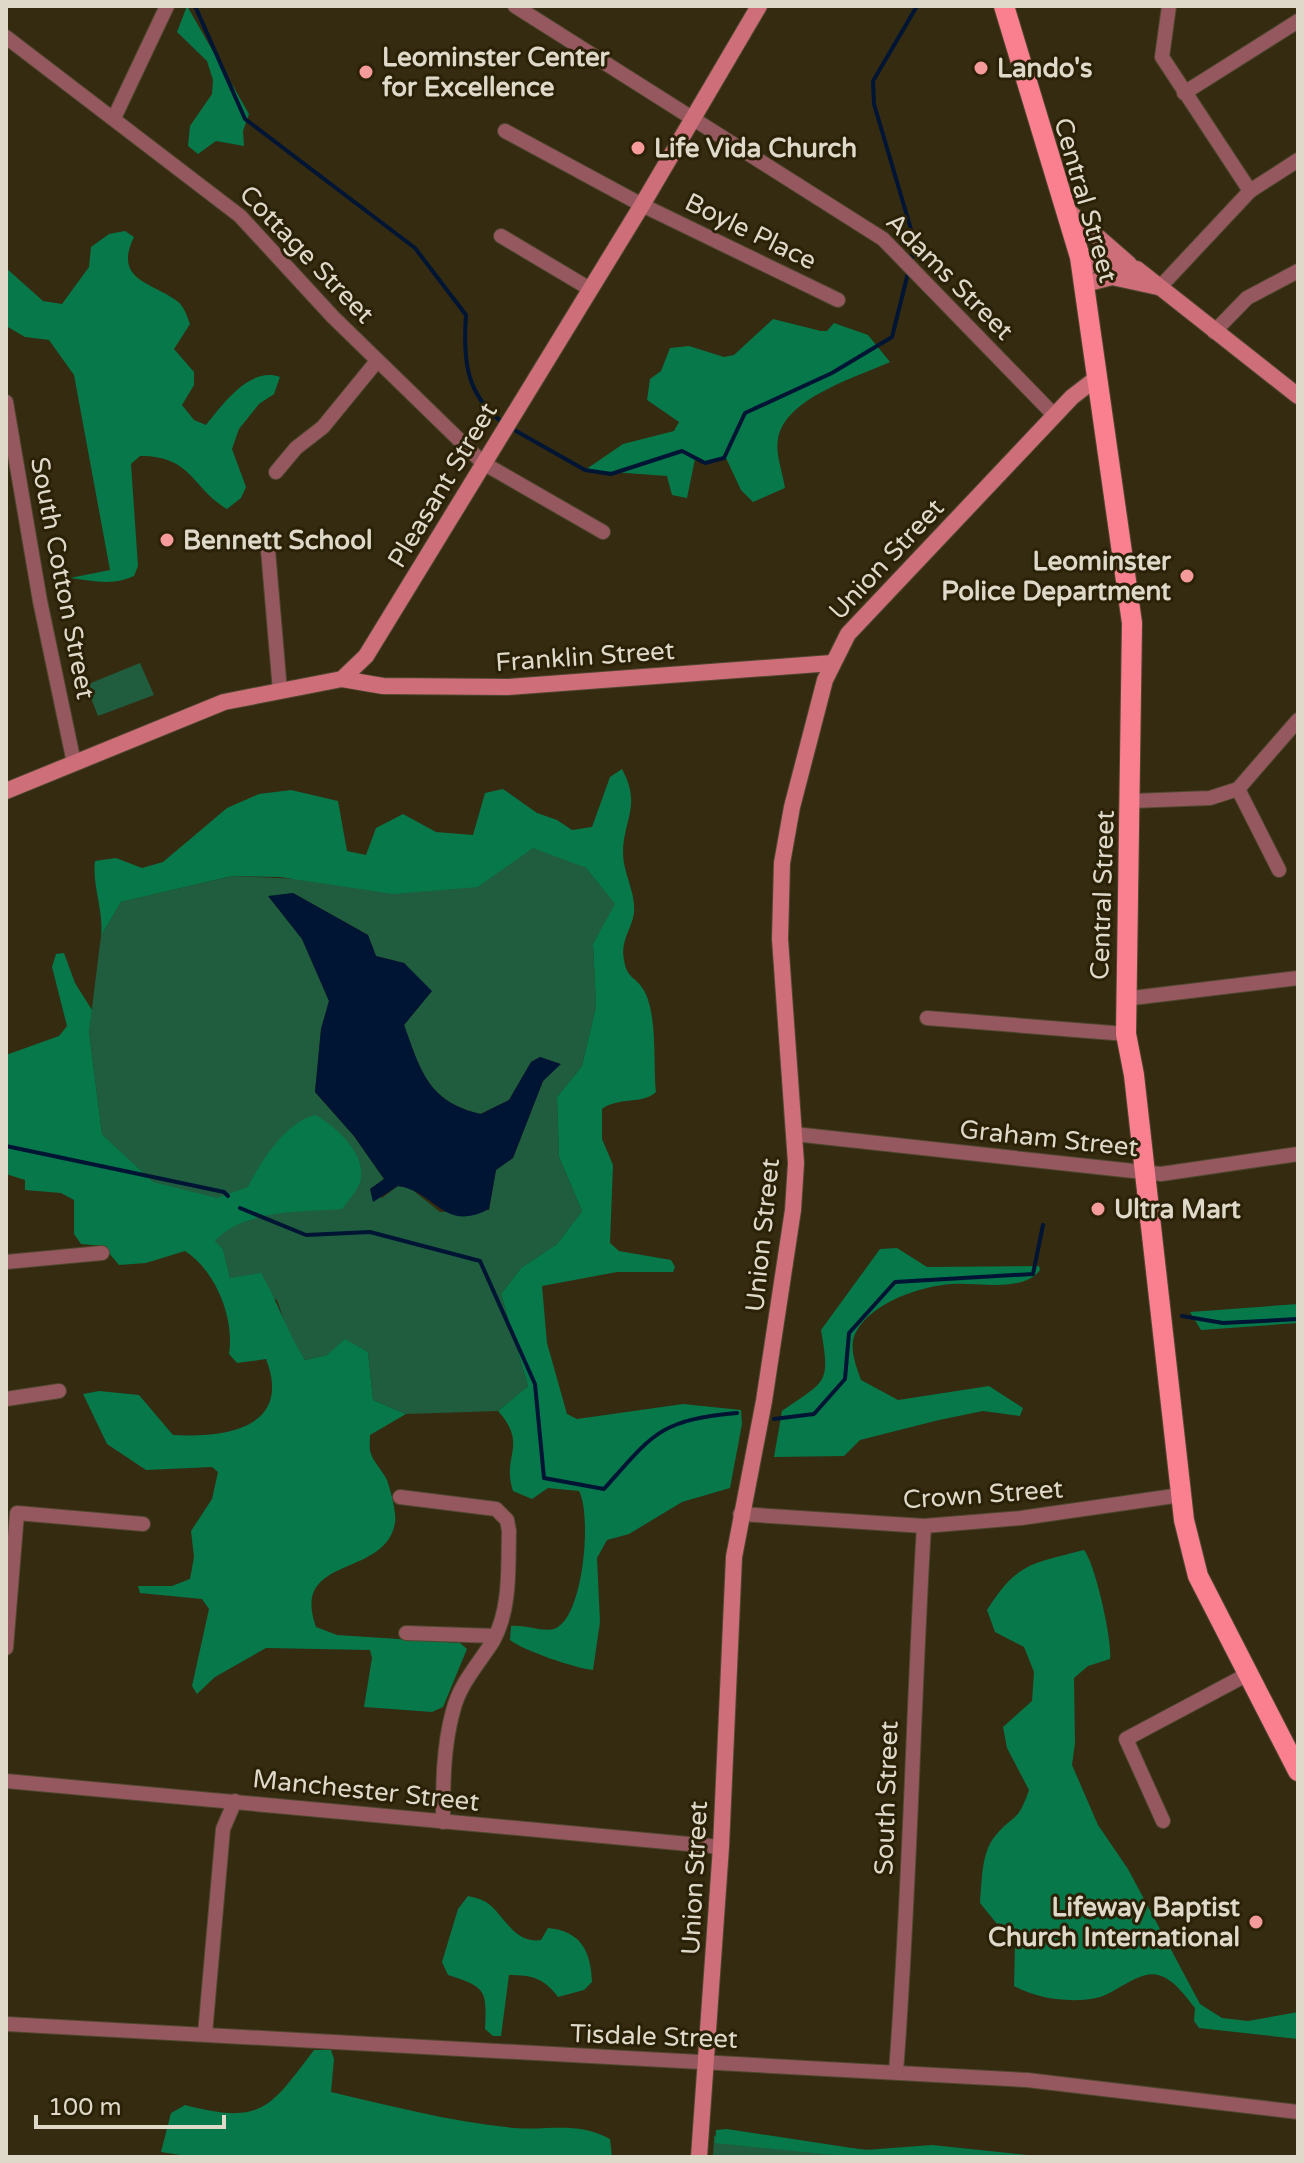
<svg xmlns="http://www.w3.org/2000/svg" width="1304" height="2163" viewBox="0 0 1304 2163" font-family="'Varela Round',sans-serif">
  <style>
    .green { fill: #1f5d3e; fill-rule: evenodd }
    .forest { fill: #06784a }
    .water { fill: #001534 }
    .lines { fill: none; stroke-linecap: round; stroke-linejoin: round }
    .stream { stroke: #001534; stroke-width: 4 }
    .street-casing { stroke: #50472f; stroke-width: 16 }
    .secondary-casing { stroke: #50472f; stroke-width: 18 }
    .primary-casing { stroke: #50472f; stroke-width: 22 }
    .street { stroke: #94585e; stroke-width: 14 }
    .secondary { stroke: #cd6e79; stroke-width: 16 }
    .primary { stroke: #fa7f8f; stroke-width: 20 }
    .poi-dot { fill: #f59b9c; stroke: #2b2107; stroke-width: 3 }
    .labels { text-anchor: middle; stroke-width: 6; stroke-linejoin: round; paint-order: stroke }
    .poi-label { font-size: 26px; font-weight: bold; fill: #dfd9ca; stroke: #2b2107; text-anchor: start }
    .street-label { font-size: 26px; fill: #dfd9ca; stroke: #2b2107 }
  </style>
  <rect width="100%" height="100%" fill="#352b11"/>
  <g class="green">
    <polygon points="140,663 154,695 98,716 86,685"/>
    <path d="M533 847 586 868 616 905 593 944 596 1006 582 1066 557 1097 559 1157 582 1211 557 1244 521 1268 501 1294 528 1386 498 1411 406 1414 373 1400 368 1352 346 1340 327 1355 305 1360 290 1338 277 1300 230 1278 223 1249 102 1134 89 1032 101 936 121 902 232 876 478 887ZM293 893 368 935 376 956 404 963 431 992 404 1025C421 1072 428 1101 480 1114L509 1100 531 1062 540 1057 560 1064 543 1081 513 1158 496 1170 489 1210 440 1212 410 1188 398 1186 382 1198 370 1189 384 1179 354 1136 315 1092 321 1029 329 1001 302 939 269 897Z"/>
    <polygon points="714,2136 950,2157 713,2157"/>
  </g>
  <g class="forest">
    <polygon points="187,6 249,114 243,131 244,146 216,141 198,154 188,146 190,126 212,94 213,80 207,61 177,32"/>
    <path d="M125 231 134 237C113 280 151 282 177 301 184 306 187 316 190 324L174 349 194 372V385L182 405 194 420 206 425C223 404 250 366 280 377L274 394 259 404 239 429 232 449 246 487 241 498 227 509C191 487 192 456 140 456L131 464 138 566 134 576C112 586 93 581 70 578L110 570 74 375 49 340 25 337 6 326V268L43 301 62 304 89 267 91 247 109 234Z"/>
    <path d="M773 319 821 331H827L834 323 868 335 890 362C855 378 785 398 778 439 775 453 783 474 785 488L753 502 741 490 725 456 705 463 695 459 687 498 672 495 667 476 585 470 623 444 674 431 679 422 647 400 650 379 661 371 670 348 689 346 724 357 734 355Z"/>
    <path d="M622 769C642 806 623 820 623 853 623 873 636 892 634 913 632 929 620 940 624 960 627 979 635 976 643 989 658 1012 653 1065 656 1092 642 1105 620 1096 602 1109V1139L613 1165 610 1243 619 1251 671 1260 675 1267 673 1272H617L542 1286 547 1343 567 1414 577 1419 683 1404 741 1410 742 1424 730 1488 682 1502 629 1534 607 1540 597 1558 600 1622 593 1670C577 1669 522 1650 510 1640L511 1626C524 1624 542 1632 554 1629 584 1619 592 1514 579 1491L548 1488 532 1499 513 1491C501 1455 529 1446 498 1411L528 1386 501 1294 521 1268 557 1244 582 1211 559 1157 557 1097 582 1066 596 1006 593 944 615 904 586 868 533 848 478 887 393 894 280 877 232 876 121 902 101 936C104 910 92 887 95 861L116 858 142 868 163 862 227 808 259 794 291 790 338 801 347 851 366 855 376 828 403 814 436 832 473 835 485 793 503 789 537 813 557 820 572 830 592 827 610 777Z"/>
    <path d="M64 953 75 983 92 1010 89 1032 102 1134 153 1182 217 1198 248 1187C261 1161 286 1122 315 1115 336 1126 368 1155 360 1182 357 1191 348 1201 342 1209 302 1212 244 1209 215 1241L223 1249 230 1278 261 1273C278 1302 287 1332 305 1360L327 1355 345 1339 368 1352 373 1400 406 1414 370 1435C370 1441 369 1449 371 1454 374 1463 383 1471 387 1480 390 1489 397 1513 395 1523 385 1579 290 1554 316 1627L337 1635 460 1643 467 1649 443 1707 432 1712 364 1707 372 1658 370 1650 266 1648 215 1677 197 1694 192 1686 209 1609 202 1599 140 1593 138 1586H172L190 1579 194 1557 191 1531 212 1499 218 1472 212 1467 146 1470 107 1444 83 1394 99 1391 139 1395 173 1435C225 1438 293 1428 266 1359L237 1363 229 1354C235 1318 215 1270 185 1251L146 1263 119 1265 103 1246 81 1244 74 1234V1200L61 1193 25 1190V1180L6 1174V1055L59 1036 67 1026 52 967 56 954Z"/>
    <path d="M897 1248 927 1267 1039 1266 1040 1270C1023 1293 977 1282 952 1284 921 1286 872 1302 856 1332 848 1347 856 1365 861 1380L898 1400 989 1386 1023 1408 1020 1416 983 1411 939 1420 860 1440 844 1456 774 1457 782 1411C825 1380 831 1386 821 1330L880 1249Z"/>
    <polygon points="1298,1304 1298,1323 1201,1330 1190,1312"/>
    <path d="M1084 1550C1095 1563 1113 1642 1110 1659L1088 1666 1074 1678 1075 1743 1072 1765 1098 1825 1128 1869 1200 2004 1222 2018 1248 2021 1298 2012V2039L1199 2028 1194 2021 1195 2008C1185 1996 1174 1979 1158 1975 1140 1970 1117 1992 1100 1997 1073 2004 1037 1999 1014 1986L1015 1946 980 1903C982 1882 981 1851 996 1835 1016 1812 1017 1824 1029 1790L1007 1748 1003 1727 1032 1701 1034 1672 1024 1647 995 1632 987 1610C1018 1562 1031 1564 1084 1550Z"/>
    <path d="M468 1896C473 1897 481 1899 486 1902 505 1915 513 1944 541 1940L548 1928C580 1931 591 1950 592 1982L584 1990 558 1997C544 1978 532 1975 509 1975L501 2036H493L485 2029C487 1990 486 1987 448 1975L442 1962 458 1909Z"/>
    <path d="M314 2050H331L334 2059 331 2092C391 2106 452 2122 514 2128 550 2131 576 2121 610 2139L612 2157H193L161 2152 171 2113 185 2105C262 2125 269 2109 314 2050Z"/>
    <polygon points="727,2129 865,2150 932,2145 1046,2157 854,2157 715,2143 716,2130"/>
  </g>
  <path class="water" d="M293 893 368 935 376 956 404 963 432 991 404 1025C421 1071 428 1102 481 1114L509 1100 531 1062 540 1057 561 1064 543 1081 513 1158 496 1170 489 1209C443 1233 437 1192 398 1186L373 1202 370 1189 384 1179 354 1136 315 1092 321 1029 329 1001 302 939 268 896Z"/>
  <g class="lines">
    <g class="stream">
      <path d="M195 6 245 119 415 248 466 315C463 358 465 394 502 422"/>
      <polyline points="911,261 915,243 874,104 873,81 917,6"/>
      <polyline points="509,427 585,470 611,474 682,451 705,463 724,458 745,413 832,373 892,337 909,269"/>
      <polyline points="6,1146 224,1192 228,1196"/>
      <path d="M240 1208 306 1235 370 1232 480 1261 535 1384 544 1478 604 1489C653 1434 659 1420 737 1413"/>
      <polyline points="1182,1316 1223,1323 1298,1319"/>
      <polyline points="774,1419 814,1414 845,1379 849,1333 895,1282 1033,1274 1043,1225"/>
    </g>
    <defs>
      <g id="street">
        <polyline points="515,6 883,239 1055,416"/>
        <polyline points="1169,6 1162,57 1250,191"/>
        <polyline points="6,37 240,216 333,317 483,463 603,532"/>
        <polyline points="1184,93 1298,21"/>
        <polyline points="114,118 167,6"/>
        <polyline points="505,131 642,205 838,300"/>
        <polyline points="501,236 590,289"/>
        <polyline points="1160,287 1250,191 1298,160"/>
        <polyline points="1214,332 1247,298 1298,271"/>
        <polyline points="6,402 40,601 74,763"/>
        <polyline points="276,472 296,448 323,427 377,361"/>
        <polyline points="267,538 280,691"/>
        <polyline points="1238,789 1279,870"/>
        <polyline points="1132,801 1210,798 1238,789 1298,720"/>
        <polyline points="1124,999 1298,978"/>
        <polyline points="927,1018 1126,1034"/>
        <polyline points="794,1134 1161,1174 1298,1154"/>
        <polyline points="6,1262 102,1253"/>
        <polyline points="6,1399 59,1391"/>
        <path d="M400 1497 496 1509 507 1520 509 1531C508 1566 511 1609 493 1641 478 1665 460 1683 453 1711 443 1747 443 1785 443 1822"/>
        <polyline points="740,1514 924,1526 1021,1518 1181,1495"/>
        <polyline points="406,1633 495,1636"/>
        <polyline points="6,1648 17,1513 143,1524"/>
        <polyline points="6,1781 721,1847"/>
        <polyline points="1163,1821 1126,1739 1248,1674"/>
        <polyline points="6,2024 1027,2080 1298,2112"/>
        <polyline points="205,2034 223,1829 235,1801"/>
        <path d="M896 2072C910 1890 913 1708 924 1526"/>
      </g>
      <g id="secondary">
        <polyline points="1066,209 1129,264"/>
        <polyline points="1082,269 1100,261 1137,269 1298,396"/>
        <polyline points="1085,284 1112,277 1158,287"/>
        <polyline points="342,679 383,686 507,687 832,663"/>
        <polyline points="6,791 224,702 342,679 366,656 642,205 759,6"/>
        <polyline points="699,2157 721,1847 734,1557 764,1401 793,1210 796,1163 780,939 782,863 792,807 825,680 848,634 1072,397 1098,377"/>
      </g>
      <polyline id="primary" points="1004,6 1080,257 1132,623 1126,1034 1134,1075 1184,1520 1198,1576 1298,1771"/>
    </defs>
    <use href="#street" class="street-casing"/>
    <use href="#secondary" class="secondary-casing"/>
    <use href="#primary" class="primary-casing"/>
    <use href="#street" class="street"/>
    <use href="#secondary" class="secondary"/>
    <use href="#primary" class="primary"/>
  </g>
  <g class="poi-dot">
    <circle cx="981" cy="68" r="8"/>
    <circle cx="366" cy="72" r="8"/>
    <circle cx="638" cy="148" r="8"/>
    <circle cx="167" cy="540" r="8"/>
    <circle cx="1187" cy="576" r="8"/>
    <circle cx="1098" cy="1209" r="8"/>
    <circle cx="1256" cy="1922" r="8"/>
  </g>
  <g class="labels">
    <g class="poi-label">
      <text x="382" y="66">Leominster Center<tspan x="382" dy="30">for Excellence</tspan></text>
      <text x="997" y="77">Lando's</text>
      <text x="654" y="157">Life Vida Church</text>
      <text x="183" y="549">Bennett School</text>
      <text x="1171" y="570" text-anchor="end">Leominster<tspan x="1171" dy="30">Police Department</tspan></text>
      <text x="1114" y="1218">Ultra Mart</text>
      <text x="1240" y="1916" text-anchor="end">Lifeway Baptist<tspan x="1240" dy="30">Church International</tspan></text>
    </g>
    <g class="street-label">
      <text transform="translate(1086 200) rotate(74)" y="9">Central Street</text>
      <text transform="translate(751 231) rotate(26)" y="9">Boyle Place</text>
      <text transform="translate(307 254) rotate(46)" y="9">Cottage Street</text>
      <text transform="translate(950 276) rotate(45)" y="9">Adams Street</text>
      <text transform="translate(442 485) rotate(-59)" y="9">Pleasant Street</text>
      <text transform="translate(886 559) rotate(-47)" y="9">Union Street</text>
      <text transform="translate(63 578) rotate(79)" y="9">South Cotton Street</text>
      <text transform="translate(585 656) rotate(-4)" y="9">Franklin Street</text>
      <text transform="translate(1102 895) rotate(-88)" y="9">Central Street</text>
      <text transform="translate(1049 1138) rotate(6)" y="9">Graham Street</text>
      <text transform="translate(762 1235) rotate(-84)" y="9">Union Street</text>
      <text transform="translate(983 1494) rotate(-4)" y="9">Crown Street</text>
      <text transform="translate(366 1790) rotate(6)" y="9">Manchester Street</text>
      <text transform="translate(886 1798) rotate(-88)" y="9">South Street</text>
      <text transform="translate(694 1878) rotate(-87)" y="9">Union Street</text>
      <text transform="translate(654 2036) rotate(2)" y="9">Tisdale Street</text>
    </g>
  </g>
  <rect width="1304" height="2163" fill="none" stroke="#dfd9ca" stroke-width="16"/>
  <path d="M36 2115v12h188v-12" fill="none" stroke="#dfd9ca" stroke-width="4"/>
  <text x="48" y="2115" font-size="24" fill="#dfd9ca" stroke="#2b2107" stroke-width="6" paint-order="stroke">100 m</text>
</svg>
